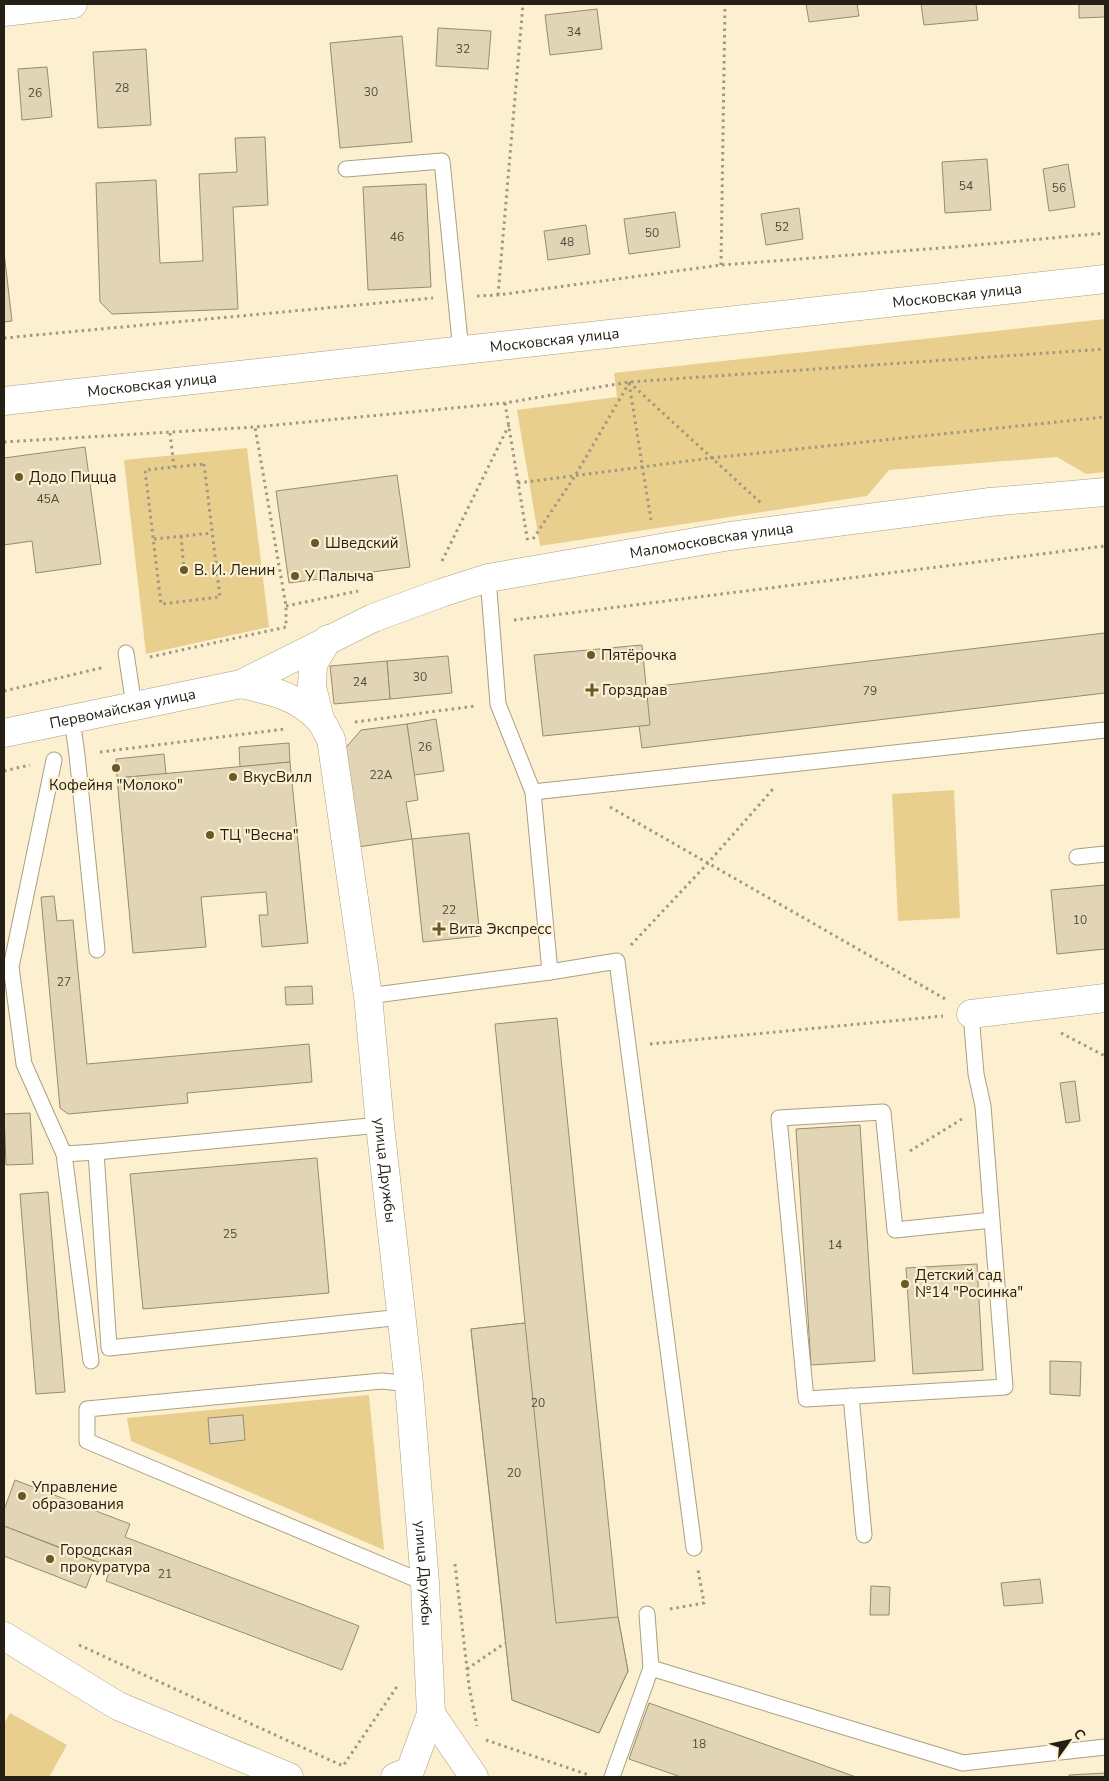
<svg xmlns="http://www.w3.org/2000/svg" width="1109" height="1781" viewBox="0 0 1109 1781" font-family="'Nunito Sans',sans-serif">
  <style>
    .green { fill: #e8cf8d }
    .building { fill: #e1d5b6; stroke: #978c6e }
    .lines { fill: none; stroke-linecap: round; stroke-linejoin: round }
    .lane-casing { stroke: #aa9f81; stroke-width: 17 }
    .street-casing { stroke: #aa9f81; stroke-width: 29 }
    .secondary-casing { stroke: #aa9f81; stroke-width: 29 }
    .primary-casing { stroke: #aa9f81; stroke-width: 29 }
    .path { stroke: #a29881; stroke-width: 3; stroke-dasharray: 2.5 4; stroke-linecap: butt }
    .lane { stroke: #fff; stroke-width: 15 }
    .street { stroke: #fff; stroke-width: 28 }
    .secondary { stroke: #fff; stroke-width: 28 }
    .primary { stroke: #fff; stroke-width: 28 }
    .poi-dot { fill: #6a5826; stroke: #fdf0d1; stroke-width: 2 }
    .labels { text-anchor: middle; stroke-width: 4.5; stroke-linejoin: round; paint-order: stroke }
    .number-label { font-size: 12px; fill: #544d3d }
    .street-label { font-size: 15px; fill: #252015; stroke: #fdf0d1 }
    .poi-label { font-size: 15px; fill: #252015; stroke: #fdf0d1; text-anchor: start }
  </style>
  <rect width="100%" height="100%" fill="#fdf0d1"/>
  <g class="green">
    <polygon points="1105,319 1105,472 1086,474 1057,457 889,470 867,496 540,546 517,410 617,397 614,373"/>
    <polygon points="247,448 269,627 146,654 124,460"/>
    <polygon points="954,790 960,918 898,921 892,794"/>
    <polygon points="369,1395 384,1550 131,1441 127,1418"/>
    <polygon points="10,1713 67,1745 49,1777 4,1776 4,1724"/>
  </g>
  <g class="building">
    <polygon points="806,4 857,4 859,16 809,22"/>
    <polygon points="921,4 976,4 978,20 924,25"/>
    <polygon points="1079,4 1105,4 1105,17 1079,18"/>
    <polygon points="597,9 602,49 550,55 545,15"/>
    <polygon points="438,28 491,31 488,69 436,66"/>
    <polygon points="402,36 412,142 340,148 330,43"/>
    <polygon points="146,49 151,125 98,128 93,52"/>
    <polygon points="47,67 52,117 22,120 18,69"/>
    <polygon points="265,137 268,205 233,207 238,309 112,314 100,302 96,183 156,180 160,263 203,261 199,174 237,172 235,138"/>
    <polygon points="987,159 991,210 945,213 942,162"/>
    <polygon points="1068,164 1075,207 1049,211 1043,169"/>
    <polygon points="426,184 431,287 368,290 363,187"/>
    <polygon points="799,208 803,239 766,245 761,214"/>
    <polygon points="675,212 680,247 629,254 624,219"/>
    <polygon points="586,225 590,254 548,260 544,231"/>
    <polygon points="4,252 12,321 4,322"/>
    <polygon points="85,447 101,564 36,573 32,541 4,545 4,458"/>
    <polygon points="397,475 410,567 289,583 276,491"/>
    <polygon points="1105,633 1105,693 642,748 634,689"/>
    <polygon points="642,645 650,725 543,736 534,655"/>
    <polygon points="448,656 452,693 390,699 387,661"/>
    <polygon points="387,661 390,699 334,704 330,666"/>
    <polygon points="436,719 444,771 414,775 407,724"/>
    <polygon points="407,724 418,800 406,802 412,839 358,847 344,750 361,730"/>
    <polygon points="289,743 290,762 240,767 239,747"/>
    <polygon points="164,754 166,774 117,778 116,759"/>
    <polygon points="290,762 308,943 262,947 259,915 268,915 266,892 201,897 206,947 133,953 117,778"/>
    <polygon points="469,833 480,936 423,942 412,839"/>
    <polygon points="1105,885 1105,949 1057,954 1051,890"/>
    <polygon points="54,896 57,921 73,920 87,1064 309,1044 312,1082 187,1093 188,1103 68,1114 60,1108 41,897"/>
    <polygon points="312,986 313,1004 286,1005 285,987"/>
    <polygon points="557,1018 618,1617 628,1671 599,1733 512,1700 471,1329 525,1323 495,1024"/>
    <polygon points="1075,1081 1080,1121 1066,1123 1060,1083"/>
    <polygon points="30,1113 33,1164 6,1165 4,1114"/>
    <polygon points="860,1125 875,1361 811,1365 796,1129"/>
    <polygon points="317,1158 329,1293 143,1309 130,1174"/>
    <polygon points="48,1192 65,1392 36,1394 20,1194"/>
    <polygon points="977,1264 983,1370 913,1374 906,1268"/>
    <polygon points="525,1323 556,1623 618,1617 628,1671 599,1733 512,1700 471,1329"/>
    <polygon points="1050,1361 1081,1362 1080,1396 1050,1394"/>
    <polygon points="243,1415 245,1440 210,1444 208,1418"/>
    <polygon points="15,1480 130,1524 125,1537 359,1626 342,1670 106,1581 111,1567 4,1526 4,1510"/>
    <polygon points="4,1526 96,1562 86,1588 4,1556"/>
    <polygon points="1040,1579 1043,1603 1004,1606 1001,1583"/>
    <polygon points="871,1586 890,1587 889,1615 870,1615"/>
    <polygon points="649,1703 803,1758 856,1777 681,1777 629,1759"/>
    <polygon points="1105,1773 1105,1777 1069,1777 1069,1775"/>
  </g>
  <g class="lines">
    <defs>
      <g id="lane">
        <polyline points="346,169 442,161 461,351"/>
        <polyline points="126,653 134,706"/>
        <polyline points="72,719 77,755 97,950"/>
        <polyline points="54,760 11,967 24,1064 64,1154 91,1361"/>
        <polyline points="533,792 1105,730"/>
        <polyline points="1077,857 1105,854"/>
        <polyline points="550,972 617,961 694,1548"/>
        <polyline points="368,996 550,972 533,792 498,704 488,578"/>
        <polyline points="971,1014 976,1074 983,1106 1005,1387 806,1399 779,1118 883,1112 895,1230 992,1220"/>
        <polyline points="380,1125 96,1152 109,1348 402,1317"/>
        <polyline points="64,1154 96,1152"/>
        <polyline points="409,1384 382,1381 87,1409 87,1441 425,1583"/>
        <polyline points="851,1396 864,1535"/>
        <polyline points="647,1614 651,1668"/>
        <polyline points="612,1777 651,1668 963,1763 1105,1747"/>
      </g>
      <g id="street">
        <polyline points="4,12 73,4"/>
        <polyline points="971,1014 1105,998"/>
      </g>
      <g id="secondary">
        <path id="s1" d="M241 684C271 691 296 695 319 719 324 724 327 733 331 739L368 996 380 1125 409 1384 425 1583 431 1714 410 1771 395 1777"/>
        <polyline points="320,719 312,687 313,664 328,639"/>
        <path id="s2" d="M4 733 241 684 373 618 441 593 488 578 730 536 990 502 1105 492"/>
        <polyline points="4,1636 118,1706 289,1777"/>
        <polyline points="431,1714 474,1777"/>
      </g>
      <g id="primary">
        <path id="s3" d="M4 401 1105 279"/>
      </g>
    </defs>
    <use href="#lane" class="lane-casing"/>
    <use href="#street" class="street-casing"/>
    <use href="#secondary" class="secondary-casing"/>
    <use href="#primary" class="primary-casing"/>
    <g class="path">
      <polyline points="721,265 725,4"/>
      <polyline points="498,295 523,4"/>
      <polyline points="477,296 498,295 721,265 966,246 1105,233"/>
      <polyline points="4,338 433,298"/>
      <polyline points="629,382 761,503"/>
      <polyline points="629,383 651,520"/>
      <polyline points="505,403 528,543"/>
      <polyline points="170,433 174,467"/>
      <polyline points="4,442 255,427 505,403 629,382 1105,349"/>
      <polygon points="204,464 220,597 161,604 145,470"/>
      <polyline points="518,483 711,458 1105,417"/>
      <polyline points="181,536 184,570"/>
      <polyline points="154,539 212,533"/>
      <polyline points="533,539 575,476 629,383"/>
      <polyline points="442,561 509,425"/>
      <polyline points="286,606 358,591"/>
      <polyline points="514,620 1105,546"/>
      <polyline points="150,657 286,627 286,606 255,427"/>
      <polyline points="4,691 105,667"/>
      <polyline points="355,722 475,706"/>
      <polyline points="100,752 285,729"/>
      <polyline points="4,771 30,765"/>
      <polyline points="610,807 947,1000"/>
      <polyline points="631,945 708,863 773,789"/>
      <polyline points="1061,1033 1105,1056"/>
      <polyline points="650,1044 943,1016"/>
      <polyline points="910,1151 962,1119"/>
      <polyline points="455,1564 469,1686 477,1726"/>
      <polyline points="670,1609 704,1603 698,1570"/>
      <polyline points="79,1645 343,1766 398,1685"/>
      <polyline points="467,1669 505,1643"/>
      <polyline points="486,1740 589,1775"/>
    </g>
    <use href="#lane" class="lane"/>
    <use href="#street" class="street"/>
    <use href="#secondary" class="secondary"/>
    <use href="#primary" class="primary"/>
  </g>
  <g class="poi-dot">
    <circle cx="19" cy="477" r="5"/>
    <circle cx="315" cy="543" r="5"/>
    <circle cx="184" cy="570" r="5"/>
    <circle cx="295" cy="576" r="5"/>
    <circle cx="591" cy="655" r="5"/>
    <path d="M589.5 682.5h5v5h5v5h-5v5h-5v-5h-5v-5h5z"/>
    <circle cx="116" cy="768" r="5"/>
    <circle cx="233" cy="777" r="5"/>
    <circle cx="210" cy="835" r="5"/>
    <path d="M436.5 921.5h5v5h5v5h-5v5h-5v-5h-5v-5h5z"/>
    <circle cx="905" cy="1284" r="5"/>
    <circle cx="22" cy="1496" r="5"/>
    <circle cx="50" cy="1559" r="5"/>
  </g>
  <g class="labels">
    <g class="number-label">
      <text x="574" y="36">34</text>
      <text x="463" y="53">32</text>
      <text x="122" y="92">28</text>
      <text x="371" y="96">30</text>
      <text x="35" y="97">26</text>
      <text x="966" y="190">54</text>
      <text x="1059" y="192">56</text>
      <text x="782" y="231">52</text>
      <text x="652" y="237">50</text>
      <text x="397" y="241">46</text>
      <text x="567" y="246">48</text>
      <text x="48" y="503">45А</text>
      <text x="420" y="681">30</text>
      <text x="360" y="686">24</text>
      <text x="870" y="695">79</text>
      <text x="425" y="751">26</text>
      <text x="381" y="779">22А</text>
      <text x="449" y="914">22</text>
      <text x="1080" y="924">10</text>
      <text x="64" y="986">27</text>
      <text x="230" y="1238">25</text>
      <text x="835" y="1249">14</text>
      <text x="538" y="1407">20</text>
      <text x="514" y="1477">20</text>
      <text x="165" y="1578">21</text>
      <text x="699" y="1748">18</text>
    </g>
    <g class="street-label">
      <text dy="5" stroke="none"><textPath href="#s3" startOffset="959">Московская улица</textPath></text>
      <text dy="5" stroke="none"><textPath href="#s3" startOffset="554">Московская улица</textPath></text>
      <text dy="5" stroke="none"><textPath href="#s3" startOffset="149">Московская улица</textPath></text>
      <text dy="5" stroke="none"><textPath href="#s2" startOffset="738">Маломосковская улица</textPath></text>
      <text dy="5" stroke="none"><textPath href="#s2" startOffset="121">Первомайская улица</textPath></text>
      <text dy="5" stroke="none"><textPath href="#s1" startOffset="545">улица Дружбы</textPath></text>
      <text dy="5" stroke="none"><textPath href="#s1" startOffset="950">улица Дружбы</textPath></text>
    </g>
    <g class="poi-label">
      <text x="29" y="482">Додо Пицца</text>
      <text x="325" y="548">Шведский</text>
      <text x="194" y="575">В. И. Ленин</text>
      <text x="305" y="581">У Палыча</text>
      <text x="601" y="660">Пятёрочка</text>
      <text x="602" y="695">Горздрав</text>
      <text x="243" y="782">ВкусВилл</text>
      <text x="116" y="790" text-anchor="middle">Кофейня "Молоко"</text>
      <text x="220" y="840">ТЦ "Весна"</text>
      <text x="449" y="934">Вита Экспресс</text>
      <text x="915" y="1280">Детский сад<tspan x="915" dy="17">№14 "Росинка"</tspan></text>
      <text x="32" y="1492">Управление<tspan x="32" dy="17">образования</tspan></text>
      <text x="60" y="1555">Городская<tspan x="60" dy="17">прокуратура</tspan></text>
    </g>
  </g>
  <rect width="1109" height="1781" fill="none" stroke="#252015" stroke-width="10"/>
  <g transform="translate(1069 1741) rotate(57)" stroke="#fdf0d1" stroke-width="4" paint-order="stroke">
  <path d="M0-4L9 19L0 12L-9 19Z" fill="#252015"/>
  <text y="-8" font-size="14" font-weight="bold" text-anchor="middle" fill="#252015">С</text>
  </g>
</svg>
